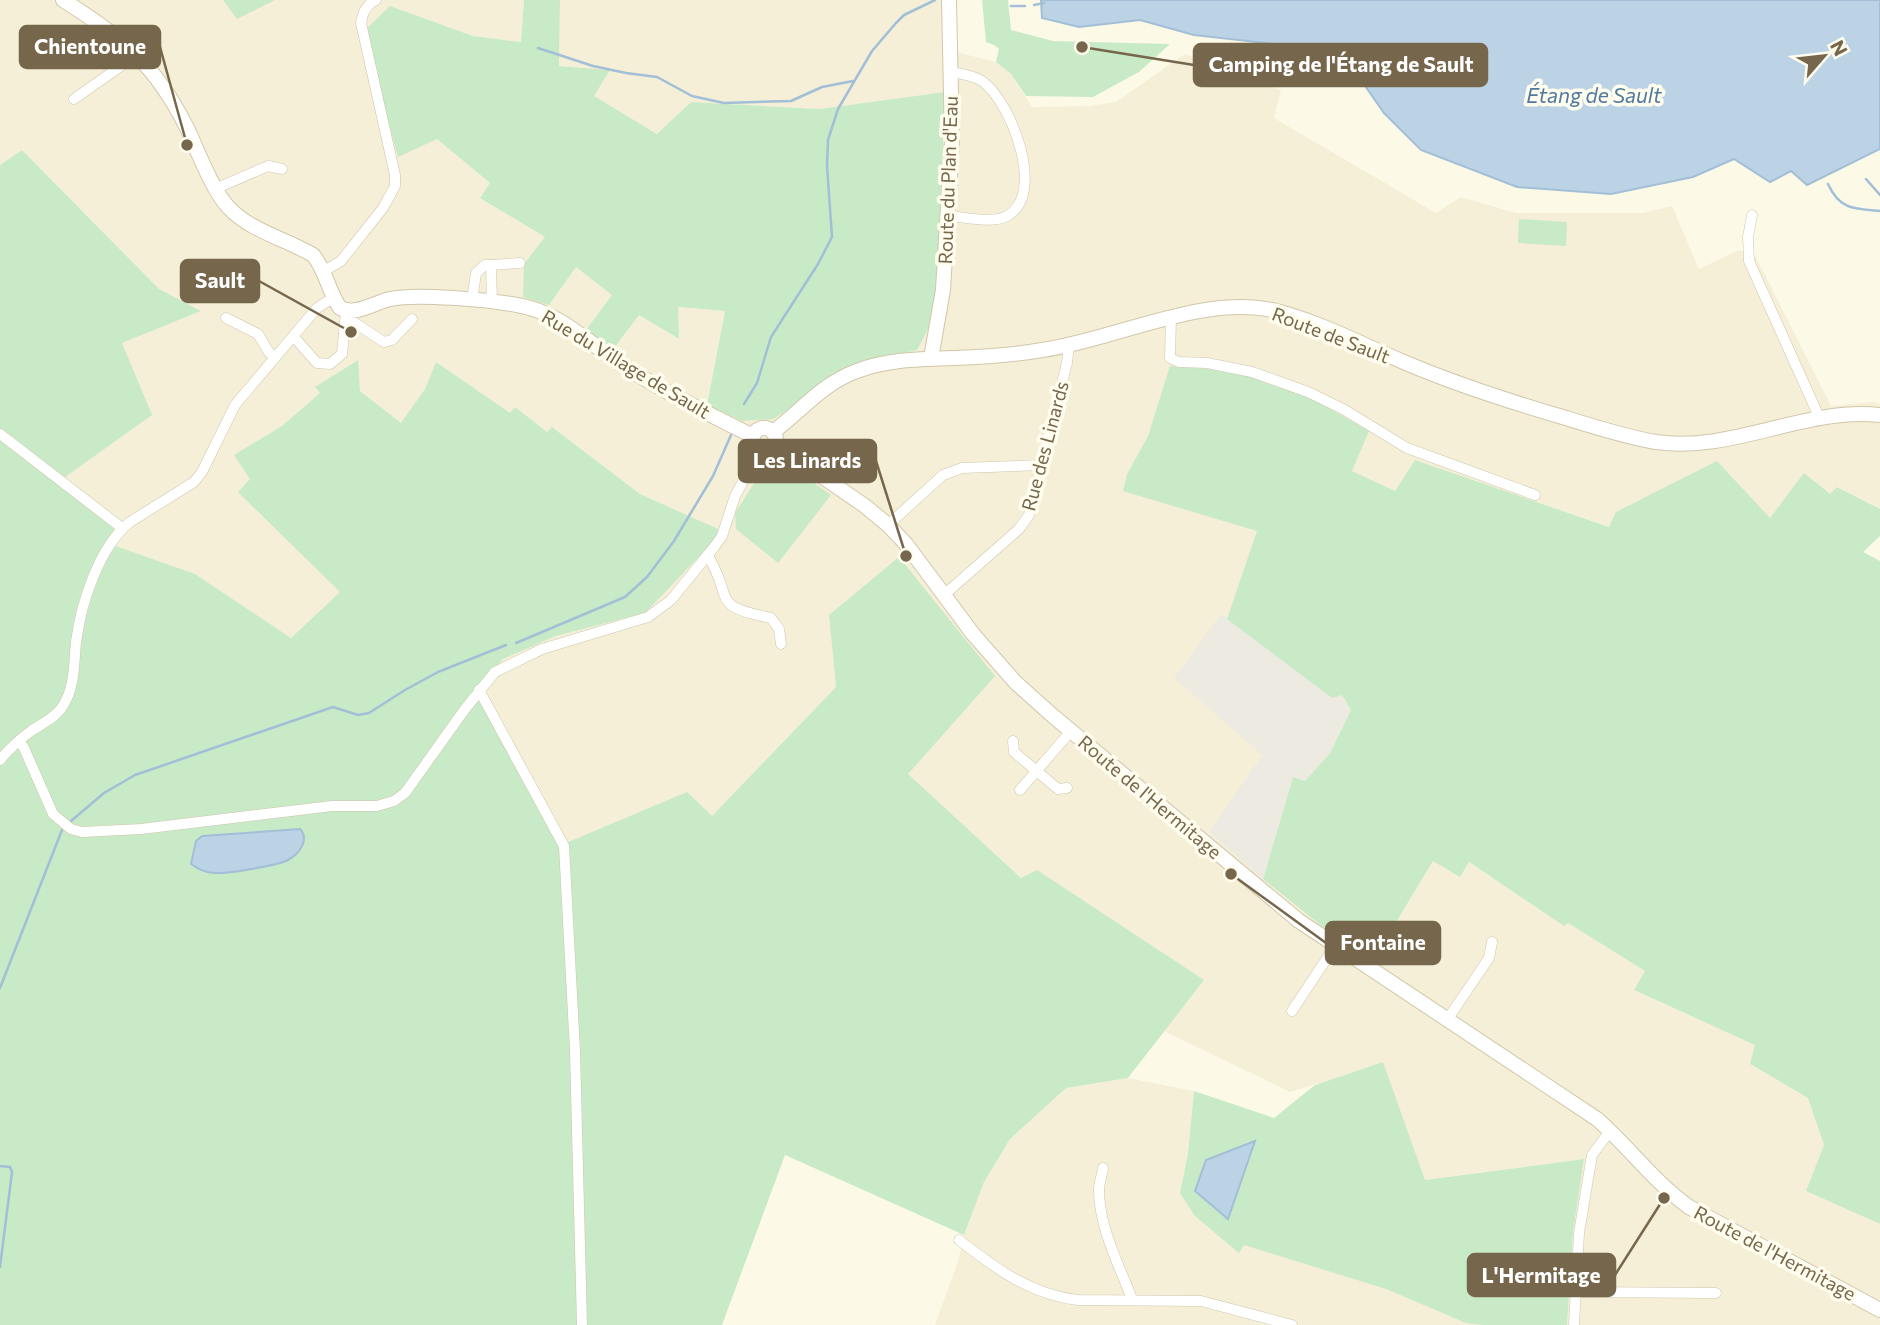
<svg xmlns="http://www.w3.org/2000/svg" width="1880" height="1325" viewBox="0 0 1880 1325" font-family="Commissioner,sans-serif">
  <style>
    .residential { fill: #f4efd6 }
    .industrial { fill: #edeae1 }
    .green { fill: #c9eac6 }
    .water { fill: #bcd3e6; stroke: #a2bfd7; stroke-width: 2 }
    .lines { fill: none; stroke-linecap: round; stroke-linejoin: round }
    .stream { stroke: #a2bfd7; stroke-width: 2.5 }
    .street-casing { stroke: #cec6ad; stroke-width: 11 }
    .secondary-casing { stroke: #d1c7ab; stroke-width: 16 }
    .street { stroke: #fff; stroke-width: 10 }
    .secondary { stroke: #fff; stroke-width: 14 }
    .labels { text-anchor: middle; stroke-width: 7; stroke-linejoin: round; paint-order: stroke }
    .street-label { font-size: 19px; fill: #76674c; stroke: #fffdee }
    .water-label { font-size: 21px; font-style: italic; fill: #4f799e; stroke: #fffdee }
    .leader { fill: none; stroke: #76674c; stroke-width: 2.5 }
    .callout-dot { fill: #76674c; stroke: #fffdee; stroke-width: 2.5 }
    .callout { fill: #76674c; stroke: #76674c; stroke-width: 2.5 }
    .callout-label { font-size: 21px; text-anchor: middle; font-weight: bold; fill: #fff }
  </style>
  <rect width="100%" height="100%" fill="#fcfae7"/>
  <g class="residential">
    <polygon points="0,0 524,0 521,42 473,36 390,6 398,156 436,138 490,183 481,198 546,238 524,264 549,305 576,267 612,295 614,350 639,315 678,339 678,307 725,311 707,405 797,404 832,374 876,359 937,312 945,92 819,109 691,102 657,134 593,96 610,70 559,66 560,0 946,0 944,49 996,62 1011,74 1032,107 1089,106 1116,102 1185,54 1281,90 1274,118 1436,213 1461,197 1516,213 1642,213 1672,206 1699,269 1739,250 1756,257 1831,406 1874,402 1880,404 1880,509 1838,487 1831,494 1770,518 1610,527 1415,460 1395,491 1352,471 1255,372 1171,366 1148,436 1127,474 1258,531 1227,619 1221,614 1262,755 1209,832 1328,931 1387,923 1393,926 1433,861 1468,862 1564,925 1568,923 1645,971 1635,991 1756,1045 1751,1065 1808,1098 1824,1145 1806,1191 1880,1224 1880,1325 1567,1325 1573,1232 1584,1159 1424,1180 1383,1063 1290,1092 1164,1031 1203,980 1021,878 907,774 829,615 836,687 712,816 559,846 481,686 503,659 556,636 645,613 718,529 640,494 552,427 547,433 515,407 510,414 436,362 425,389 401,424 360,391 357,360 316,387 320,393 282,426 250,479 239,491 340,592 291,638 195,574 106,543 58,482 122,343 201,311 159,289 22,150 0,165"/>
    <polygon points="1128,1078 1194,1091 1188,1153 1180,1193 1240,1252 1244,1244 1386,1289 1466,1323 1483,1325 935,1325 958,1261 964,1235 984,1182 1010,1139 1066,1088"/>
  </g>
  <polygon class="industrial" points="1221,614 1332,697 1342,695 1351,710 1330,753 1305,781 1293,777 1263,879 1209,832 1262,755 1174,678"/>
  <g class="green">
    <polygon points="223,0 275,0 237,19"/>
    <polygon points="524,0 560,0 559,66 610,70 594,96 657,134 691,102 819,109 945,92 937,312 917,350 876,359 832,374 797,404 773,419 742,421 707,405 725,311 678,307 679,339 639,315 613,350 586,330 612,295 576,267 549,305 523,297 524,264 545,237 480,198 490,183 437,139 398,157 364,31 390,6 473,36 521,42"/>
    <polygon points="982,0 1008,0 1011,30 1053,41 1170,44 1139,72 1093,97 1026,96 1011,74 996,62 999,49 994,45 986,42"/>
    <polygon points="22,150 159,289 201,311 122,343 152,415 58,482 115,528 107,543 195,574 291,638 340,592 238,492 250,479 234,455 282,426 320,393 315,387 358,360 360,391 401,423 425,389 436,362 510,413 515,407 547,432 552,427 640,494 718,529 715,540 645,613 556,636 503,659 481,686 559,846 687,792 712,816 836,687 829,615 899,557 995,676 908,774 1021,878 1037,870 1204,980 1128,1078 1066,1088 1010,1139 984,1182 964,1235 785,1155 722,1325 0,1325 0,165"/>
    <polygon points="1519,219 1567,222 1566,246 1518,243"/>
    <polygon points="1170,366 1255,372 1311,398 1369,431 1352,471 1395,491 1415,460 1609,527 1616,512 1717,461 1770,518 1804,473 1830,494 1837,487 1880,509 1880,536 1863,552 1880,561 1880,1224 1806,1191 1824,1145 1808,1098 1750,1064 1755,1045 1634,990 1645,971 1568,923 1564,926 1469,862 1460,877 1433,861 1393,927 1386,923 1366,954 1328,931 1263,879 1293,777 1305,781 1330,753 1351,710 1342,695 1332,698 1227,619 1257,531 1123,491 1127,474 1148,436"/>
    <polygon points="779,458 831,495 778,563 736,529 735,513 767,463"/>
    <polygon points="1383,1062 1425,1180 1584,1159 1573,1232 1567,1325 1483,1325 1466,1323 1386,1289 1244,1245 1239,1253 1195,1216 1180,1193 1188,1153 1194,1091 1274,1118 1315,1085"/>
  </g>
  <g class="water">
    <polygon points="1041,0 1880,0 1880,149 1807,185 1791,171 1770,182 1734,159 1693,177 1611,194 1517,187 1421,150 1384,113 1354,70 1310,48 1194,35 1140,20 1079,27 1042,18"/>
    <path d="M300 829C310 840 299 854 288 860 279 865 228 874 216 873 206 873 199 870 191 864L196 841 202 836Z"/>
    <polygon points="1255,1141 1228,1219 1195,1191 1206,1160"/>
  </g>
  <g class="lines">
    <g class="stream">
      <polyline points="1034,5 1044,3"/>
      <polyline points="1011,6 1025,6"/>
      <polyline points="538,48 593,66 626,73 657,77 692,96 724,103 791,101 822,87 853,81"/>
      <polyline points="1866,179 1880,195"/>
      <path d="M1828 184C1840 210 1854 209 1880 211"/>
      <polyline points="744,404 757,383 771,337 818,264 832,237 827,166 828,140 838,109 872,51 896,23 904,15 935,0"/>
      <polyline points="516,643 625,597 647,577 674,541 713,476 731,435"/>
      <polyline points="71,821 104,793 135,775 333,707 358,715 369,713 405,690 438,672 506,645"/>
      <polyline points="0,988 62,830"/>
      <polyline points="0,1166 10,1167 12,1172 0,1267"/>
    </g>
    <defs>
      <g id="street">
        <polyline points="74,99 138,54"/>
        <polyline points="217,188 268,166 282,169"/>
        <polyline points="1752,215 1748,237 1749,261 1820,419"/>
        <path d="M948 216C965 217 992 224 1007 216 1047 195 1011 101 982 81 973 75 961 74 951 72"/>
        <path d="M324 271 341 261 383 208 395 186V175L361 23C363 12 366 5 376 0"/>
        <polyline points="472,301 476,273 485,265 491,265"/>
        <polyline points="492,303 491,265 520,263"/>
        <polyline points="226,318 258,334 268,351 275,358"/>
        <polyline points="1171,318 1170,358 1179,362 1207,363 1252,372 1308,392 1343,409 1407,448 1535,495"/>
        <polyline points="346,321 355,323 384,342 392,340 412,319"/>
        <polyline points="294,337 317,363 330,364 342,354 346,311"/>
        <polyline points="0,434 122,528"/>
        <polyline points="888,525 943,475 962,468 1042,465"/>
        <path d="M708 556C735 600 708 605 771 618L779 629 781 644"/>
        <polyline points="944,595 1019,529 1029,515 1067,363 1069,346"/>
        <polyline points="479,690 564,846 575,1051 582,1325"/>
        <polyline points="19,741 24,748 53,814 71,829 82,832 141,829 332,806 377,806 394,801 405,793 465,709 495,672 542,649 648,617 671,600 715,546 722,536 735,496 760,451"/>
        <polyline points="1013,741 1014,752 1058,789 1067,788"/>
        <path d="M0 760C9 749 20 739 31 731 43 723 57 717 64 704 75 686 74 662 76 642 81 603 99 547 130 522L194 482 202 472 235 405 317 308 333 298"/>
        <polyline points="1020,790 1071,731"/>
        <polyline points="1292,1011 1335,946"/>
        <polyline points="1447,1020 1489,958 1492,942"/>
        <path d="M1103 1168C1102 1175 1099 1183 1099 1190 1099 1227 1119 1265 1132 1299"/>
        <path d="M959 1240C995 1268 1031 1295 1078 1300L1201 1301 1292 1325"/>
        <polyline points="1576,1292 1716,1293"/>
        <polyline points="1574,1325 1579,1233 1592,1155 1610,1131"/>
      </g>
      <g id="secondary">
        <path d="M63 0C122 37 155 64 187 128 198 151 212 190 229 208 251 231 286 239 313 255 326 270 328 291 340 308 356 316 373 303 390 299 416 293 489 300 517 305 561 312 591 346 627 368 668 394 710 415 753 436"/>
        <polyline points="931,358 943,290 952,141 949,0"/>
        <circle cx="764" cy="440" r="12"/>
        <path d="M773 432C801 411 823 383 857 371 888 359 922 359 955 358 984 357 1013 355 1042 350 1115 340 1204 293 1276 311 1320 322 1363 345 1406 363 1458 385 1511 402 1566 418 1595 427 1626 437 1656 442 1733 453 1804 407 1880 415"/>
        <path d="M775 444 865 506 888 525 906 544 973 634 1015 682 1053 716 1299 921 1597 1119C1629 1147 1654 1182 1689 1207L1880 1310"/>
      </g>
    </defs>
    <use href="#street" class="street-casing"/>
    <use href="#secondary" class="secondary-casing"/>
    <use href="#street" class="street"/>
    <use href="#secondary" class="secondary"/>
  </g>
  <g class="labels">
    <g class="street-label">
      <text transform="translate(948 180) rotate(-88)" y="7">Route du Plan d'Eau</text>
      <text transform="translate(1331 335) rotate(21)" y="7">Route de Sault</text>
      <text transform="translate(626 364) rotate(31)" y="7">Rue du Village de Sault</text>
      <text transform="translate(1045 446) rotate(-75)" y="7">Rue des Linards</text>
      <text transform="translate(1150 797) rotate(40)" y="7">Route de l'Hermitage</text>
      <text transform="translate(1775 1253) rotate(28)" y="7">Route de l'Hermitage</text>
    </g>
    <g class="water-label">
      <text x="1594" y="103">Étang de Sault</text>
    </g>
  </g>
  <path class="leader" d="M187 145L160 47M1082 47L1194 65M351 332L259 281M906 556L876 461M1231 874L1326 943M1664 1198L1615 1275"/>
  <g class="callout-dot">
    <circle cx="187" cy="145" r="7"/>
    <circle cx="1082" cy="47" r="7"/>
    <circle cx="351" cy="332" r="7"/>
    <circle cx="906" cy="556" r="7"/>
    <circle cx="1231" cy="874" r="7"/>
    <circle cx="1664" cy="1198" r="7"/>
  </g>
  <g class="callout">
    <rect x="20" y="26" width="140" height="42" rx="7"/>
    <rect x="1194" y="44" width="293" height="42" rx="7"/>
    <rect x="181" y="260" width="78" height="42" rx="7"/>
    <rect x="739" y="440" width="137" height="42" rx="7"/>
    <rect x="1326" y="922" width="114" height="42" rx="7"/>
    <rect x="1468" y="1254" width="147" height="42" rx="7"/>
  </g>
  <g class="callout-label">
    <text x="90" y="54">Chientoune</text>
    <text x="1341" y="72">Camping de l'Étang de Sault</text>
    <text x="220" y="288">Sault</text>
    <text x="807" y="468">Les Linards</text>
    <text x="1383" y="950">Fontaine</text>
    <text x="1541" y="1283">L'Hermitage</text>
  </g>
  <g transform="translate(1824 56) rotate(62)" stroke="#fffdee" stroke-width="5" paint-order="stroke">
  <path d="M0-5L12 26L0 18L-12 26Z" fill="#76674c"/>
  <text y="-10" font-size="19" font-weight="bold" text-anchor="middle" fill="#76674c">N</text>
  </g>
</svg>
